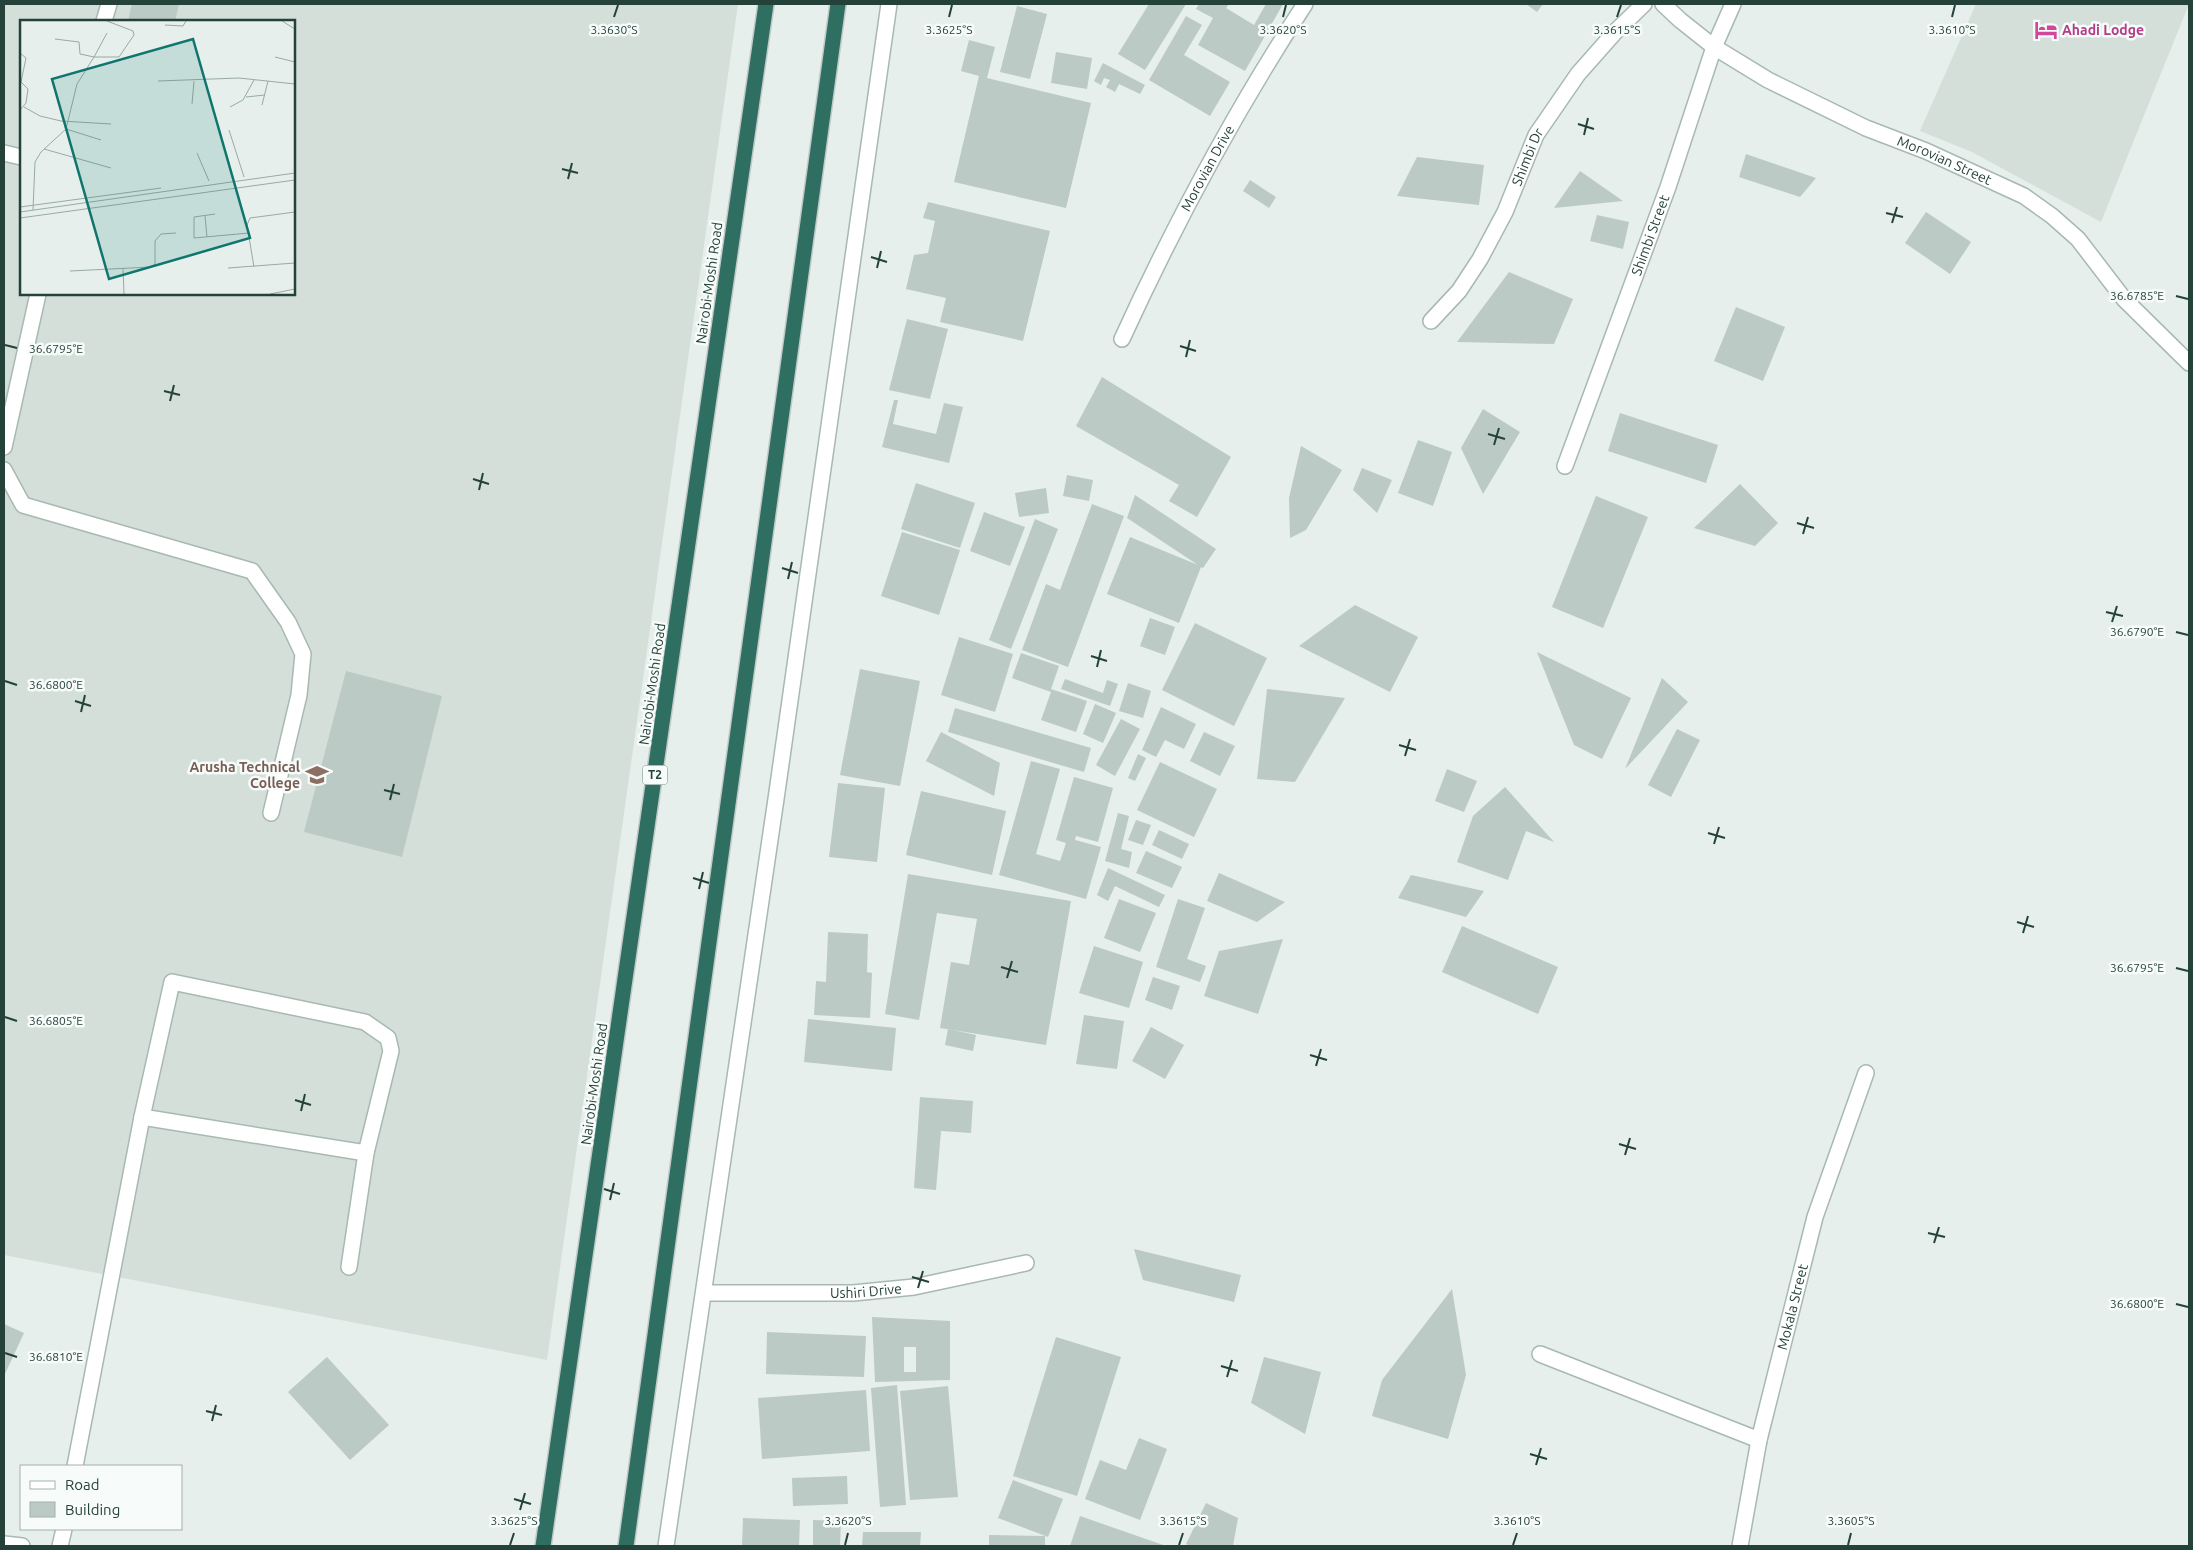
<svg xmlns="http://www.w3.org/2000/svg" width="2193" height="1550" viewBox="0 0 2193 1550" font-family="Ubuntu,sans-serif">
  <style>
    .built { fill: #d4dfda; fill-rule: evenodd }
    .building { fill: #bbcac4; fill-rule: evenodd }
    .lines { fill: none; stroke-linecap: round; stroke-linejoin: round }
    .lane-casing { stroke: #a8b8b2; stroke-width: 18 }
    .street-casing { stroke: #a8b8b2; stroke-width: 18 }
    .highway-casing { stroke: #c2cac8; stroke-width: 18 }
    .lane { stroke: #fff; stroke-width: 15 }
    .street { stroke: #fff; stroke-width: 15 }
    .highway { stroke: #2f6f62; stroke-width: 15 }
    .ticks { fill: none; stroke: #24423a; stroke-width: 2 }
    .labels { text-anchor: middle; stroke-width: 5; stroke-linejoin: round; paint-order: stroke }
    .shield { fill: #f7fbf9; stroke: #637a73; stroke-width: 1 }
    .shield-label { font-size: 12px; font-weight: bold; fill: #24423a }
    .hotel-label { font-size: 14px; font-weight: bold; fill: #b23c85; stroke: #f7fbf9; text-anchor: start }
    .street-label { font-size: 14px; fill: #24423a; stroke: #f7fbf9 }
    .education-label { font-size: 14px; font-weight: bold; fill: #785e54; stroke: #f7fbf9; text-anchor: end }
    .inset-road { fill: none; stroke: #98aaa4; stroke-width: 1 }
    .view { fill: #0f766e; fill-opacity: 0.15; stroke: #0f766e; stroke-width: 2.5 }
    .inset-edge { fill: none; stroke: #24423a; stroke-width: 2.5 }
    .ticks-label { font-size: 12px; text-anchor: middle; fill: #24423a; stroke: #f7fbf9; stroke-width: 5; stroke-linejoin: round; paint-order: stroke }
  </style>
  <rect width="100%" height="100%" fill="#e6efeb"/>
  <g class="built">
    <path d="M4 4H738L547 1360 4 1255ZM21 21H294V294H21Z"/>
    <polygon points="1976,4 2189,4 2101,222 1972,152 1920,131"/>
  </g>
  <g class="building">
    <polygon points="132,4 179,4 175,21 128,21"/>
    <polygon points="1149,4 1186,4 1145,70 1118,54"/>
    <polygon points="1199,4 1229,4 1226,8 1254,25 1266,4 1283,4 1245,71 1198,45 1213,18 1196,9"/>
    <polygon points="1526,4 1543,4 1537,12"/>
    <polygon points="1017,6 1047,14 1030,79 1000,72"/>
    <polygon points="1186,16 1202,25 1184,55 1230,82 1210,116 1149,80"/>
    <polygon points="969,40 995,47 987,78 1091,103 1066,208 954,182 979,76 961,71"/>
    <polygon points="1056,52 1092,58 1087,89 1051,83"/>
    <polygon points="1103,63 1145,85 1140,94 1119,84 1115,92 1106,87 1110,80 1104,78 1101,85 1094,81"/>
    <polygon points="1746,154 1816,178 1800,197 1739,177"/>
    <polygon points="1417,157 1484,165 1479,205 1397,196"/>
    <polygon points="1580,171 1623,201 1554,208"/>
    <polygon points="1250,180 1276,197 1269,208 1243,191"/>
    <polygon points="928,202 1050,231 1023,341 940,322 946,298 906,289 914,255 928,253 935,221 923,218"/>
    <polygon points="1926,212 1971,242 1950,274 1905,243"/>
    <polygon points="1597,215 1629,222 1623,249 1590,241"/>
    <polygon points="1509,272 1573,299 1554,344 1457,342"/>
    <polygon points="1736,307 1785,327 1763,381 1714,361"/>
    <polygon points="907,319 948,329 930,399 889,390"/>
    <polygon points="1102,377 1231,457 1197,517 1169,501 1179,485 1076,426"/>
    <polygon points="894,400 898,400 893,424 936,434 944,403 963,407 949,463 882,447"/>
    <polygon points="1483,409 1520,432 1483,494 1461,448"/>
    <polygon points="1620,413 1718,445 1706,483 1608,451"/>
    <polygon points="1418,440 1452,452 1433,506 1398,493"/>
    <polygon points="1301,446 1342,470 1306,530 1290,538 1289,498"/>
    <polygon points="1362,468 1392,480 1377,513 1353,490"/>
    <polygon points="1067,475 1093,480 1089,501 1063,496"/>
    <polygon points="916,483 975,503 960,548 901,529"/>
    <polygon points="1740,484 1778,523 1755,546 1694,528"/>
    <polygon points="1046,488 1049,513 1019,517 1015,493"/>
    <polygon points="1135,495 1216,549 1203,568 1201,567 1179,623 1107,594 1130,537 1198,565 1127,518"/>
    <polygon points="1596,496 1648,517 1603,628 1552,607"/>
    <polygon points="1092,504 1124,516 1068,667 1022,650 1046,584 1060,590"/>
    <polygon points="984,512 1025,527 1010,566 970,551"/>
    <polygon points="1035,519 1058,529 1011,649 989,640"/>
    <polygon points="902,532 960,550 939,615 881,596"/>
    <polygon points="1355,605 1418,637 1390,692 1299,646"/>
    <polygon points="1150,618 1175,627 1165,655 1140,646"/>
    <polygon points="1195,623 1267,658 1234,726 1162,690"/>
    <polygon points="959,637 1013,654 995,712 941,695"/>
    <polygon points="1537,652 1631,698 1602,759 1574,745"/>
    <polygon points="1021,653 1059,666 1051,689 1087,701 1076,732 1041,720 1051,692 1012,678"/>
    <polygon points="860,669 920,681 900,786 840,775"/>
    <polygon points="346,671 442,696 402,857 304,832"/>
    <polygon points="1662,678 1688,702 1625,769"/>
    <polygon points="1065,679 1103,693 1107,680 1118,684 1110,706 1061,689"/>
    <polygon points="1128,683 1151,691 1143,718 1119,711"/>
    <polygon points="1267,689 1345,698 1295,782 1257,779"/>
    <polygon points="1095,704 1116,713 1103,743 1083,734"/>
    <polygon points="1161,707 1196,724 1184,749 1165,740 1156,757 1142,750"/>
    <polygon points="955,708 1091,748 1084,772 948,732"/>
    <polygon points="1121,719 1140,729 1115,776 1096,765"/>
    <polygon points="1677,729 1700,740 1671,797 1648,785"/>
    <polygon points="941,732 1000,763 994,796 926,761"/>
    <polygon points="1204,732 1235,746 1220,776 1190,761"/>
    <polygon points="1138,754 1146,758 1135,781 1128,778"/>
    <polygon points="1031,761 1060,769 1036,854 1060,861 1066,843 1056,840 1074,777 1113,788 1098,842 1076,836 1075,840 1101,847 1086,899 999,875"/>
    <polygon points="1160,762 1217,789 1194,837 1137,810"/>
    <polygon points="1447,769 1477,781 1464,812 1435,801"/>
    <polygon points="838,783 885,788 877,862 829,857"/>
    <polygon points="1505,787 1554,842 1526,831 1508,880 1457,862 1473,816"/>
    <polygon points="921,791 1006,811 992,875 906,855"/>
    <polygon points="1118,813 1129,816 1121,849 1132,852 1129,868 1105,861"/>
    <polygon points="1136,820 1151,825 1143,845 1128,840"/>
    <polygon points="1159,830 1189,844 1182,859 1152,845"/>
    <polygon points="1146,851 1182,867 1172,888 1136,873"/>
    <polygon points="1108,868 1165,895 1159,907 1115,886 1108,901 1097,895"/>
    <polygon points="1219,873 1285,902 1257,922 1207,901"/>
    <polygon points="908,874 1071,901 1046,1045 940,1028 951,962 969,965 977,919 937,913 919,1020 885,1014"/>
    <polygon points="1411,875 1484,891 1466,917 1398,898"/>
    <polygon points="1119,899 1156,913 1140,952 1104,938"/>
    <polygon points="1178,899 1205,908 1187,959 1206,966 1200,982 1156,967"/>
    <polygon points="1462,926 1558,967 1538,1014 1442,972"/>
    <polygon points="828,932 868,934 867,972 872,973 870,1018 814,1015 816,981 826,982"/>
    <polygon points="1283,939 1258,1014 1204,996 1219,951"/>
    <polygon points="1094,946 1143,962 1129,1008 1079,993"/>
    <polygon points="1153,977 1180,986 1172,1010 1145,1000"/>
    <polygon points="1084,1015 1124,1021 1117,1069 1076,1064"/>
    <polygon points="808,1019 896,1028 892,1071 804,1062"/>
    <polygon points="1151,1027 1184,1045 1165,1079 1132,1061"/>
    <polygon points="948,1029 976,1035 973,1051 945,1045"/>
    <polygon points="920,1097 973,1101 971,1133 941,1131 936,1190 914,1188"/>
    <polygon points="1134,1249 1241,1275 1234,1302 1143,1280"/>
    <polygon points="1452,1289 1466,1375 1448,1439 1372,1416 1382,1380"/>
    <path d="M872 1317 950 1321V1380L875 1382ZM904 1347H916V1372H904Z"/>
    <polygon points="4,1324 24,1333 4,1376"/>
    <polygon points="767,1332 866,1336 864,1377 766,1374"/>
    <polygon points="1056,1337 1121,1357 1077,1496 1013,1476"/>
    <polygon points="327,1357 389,1425 350,1460 288,1392"/>
    <polygon points="1264,1357 1321,1372 1305,1434 1251,1403"/>
    <polygon points="897,1385 906,1505 880,1507 871,1388"/>
    <polygon points="948,1386 958,1497 910,1500 900,1391"/>
    <polygon points="866,1390 870,1451 762,1459 758,1398"/>
    <polygon points="1139,1438 1167,1449 1140,1520 1085,1499 1100,1460 1126,1470"/>
    <polygon points="847,1476 848,1504 793,1506 792,1478"/>
    <polygon points="1013,1480 1063,1499 1048,1537 998,1518"/>
    <polygon points="1206,1503 1238,1518 1233,1546 1191,1546 1186,1544"/>
    <polygon points="1080,1516 1166,1546 1070,1546"/>
    <polygon points="743,1518 800,1520 799,1546 742,1546"/>
    <polygon points="813,1520 841,1521 840,1546 813,1546"/>
    <polygon points="863,1532 921,1532 920,1546 862,1546"/>
    <polygon points="989,1535 1045,1536 1045,1546 989,1546"/>
  </g>
  <g class="lines">
    <defs>
      <g id="lane">
        <polyline points="104,21 109,4"/>
        <polyline points="4,153 21,157"/>
        <polyline points="4,447 38,294"/>
        <polyline points="4,470 23,505 252,571 288,622 303,654 299,695 271,813"/>
        <polyline points="142,1117 366,1153"/>
        <path id="s1" d="M704 1293H853L914 1287 1026 1263"/>
        <polyline points="75,1466 142,1117 172,982 365,1022 388,1038 391,1051 366,1153 349,1267"/>
        <polyline points="4,1544 22,1546"/>
        <polyline points="60,1546 64,1529"/>
      </g>
      <g id="street">
        <path id="s2" d="M1663 4 1680 20 1714 47 1768 80 1866 128 1926 151 2024 196 2052 216 2078 239 2124 299 2189 363"/>
        <path id="s3" d="M1431 321 1459 291 1480 259 1505 212 1536 135 1578 74 1616 31 1644 4"/>
        <path id="s4" d="M1122 339C1175 223 1235 111 1305 4"/>
        <path id="s5" d="M1565 466 1668 187 1714 47 1733 4"/>
        <polyline points="1540,1354 1759,1440"/>
        <polyline points="666,1546 776,799 889,4"/>
        <path id="s6" d="M1740 1546 1759 1440 1815 1217 1866 1073"/>
      </g>
      <g id="highway">
        <polyline points="543,1546 766,4"/>
        <polyline points="626,1546 838,4"/>
      </g>
    </defs>
    <use href="#lane" class="lane-casing"/>
    <use href="#street" class="street-casing"/>
    <use href="#highway" class="highway-casing"/>
    <use href="#lane" class="lane"/>
    <use href="#street" class="street"/>
    <use href="#highway" class="highway"/>
  </g>
  <path class="ticks" d="M614 17 618 5M949 17 952 5M1283 17 1286 5M1617 17 1621 5M1952 17 1955 5M1578 124 1594 129M1584 135 1588 118M562 169 578 173M568 179 572 163M1886 213 1903 217M1892 223 1897 207M871 257 887 262M877 268 881 251M2176 296 2188 299M5 345 17 348M1180 346 1196 351M1186 357 1190 340M164 391 180 395M170 401 174 385M1488 434 1505 439M1494 445 1499 428M473 479 489 484M479 490 483 473M1797 523 1814 528M1803 534 1808 517M782 568 798 573M788 579 792 562M2106 612 2123 616M2112 622 2117 606M2176 632 2188 635M1091 656 1107 661M1097 667 1101 650M5 681 17 685M75 701 91 706M81 712 85 695M1399 745 1416 750M1405 756 1410 739M384 790 400 794M390 800 394 784M1708 833 1725 838M1714 844 1719 827M693 878 709 883M699 889 703 872M2017 922 2034 927M2023 933 2028 916M1001 967 1018 972M2176 968 2188 971M1007 978 1012 961M5 1017 17 1021M1310 1055 1327 1060M1316 1066 1321 1049M295 1100 311 1105M301 1111 305 1094M1619 1144 1636 1149M1625 1155 1630 1138M604 1189 620 1194M610 1200 614 1183M1928 1233 1945 1237M1934 1243 1939 1227M912 1277 929 1282M918 1288 923 1271M2176 1304 2188 1307M5 1353 17 1357M1221 1366 1238 1371M1227 1377 1232 1360M206 1411 222 1415M212 1421 216 1405M1530 1454 1547 1459M1536 1465 1541 1448M514 1499 531 1504M520 1510 525 1493M510 1545 514 1533M845 1545 848 1533M1179 1545 1183 1533M1513 1545 1517 1533M1848 1545 1851 1533"/>
  <defs>
    <symbol id="hotel-bare" viewBox="-9 -9 18 18"><path d="M-6-4.5h1.5V1H6V5H4.5V3h-9V5H-6ZM-4 0a1.8 1.8 0 1 1 3.6 0ZM.5 0V-2.5h3Q6-2.5 6 0Z" fill="#d1479c" stroke="#f7fbf9" stroke-width="2.5" paint-order="stroke"/></symbol>
    <symbol id="university-bare" viewBox="-9 -9 18 18"><path d="M0-5L7-2L0 1L-7-2ZM-4 1L0 2.5L4 1V4Q0 6-4 4Z" fill="#8d6e63" stroke="#f7fbf9" stroke-width="2.5" paint-order="stroke"/></symbol>
  </defs>
  <g fill-rule="evenodd">
    <use href="#hotel-bare" x="2030" y="14" width="32" height="32"/>
    <use href="#university-bare" x="301" y="759" width="32" height="32"/>
  </g>
  <g class="labels">
    <rect class="shield" x="642.5" y="765.5" width="25" height="19" rx="4"/>
    <g class="shield-label">
      <text x="655" y="779">T2</text>
    </g>
    <g class="hotel-label">
      <text x="2062" y="35">Ahadi Lodge</text>
    </g>
    <g class="street-label">
      <text dy="5" stroke="none"><textPath href="#s3" startOffset="192">Shimbi Dr</textPath></text>
      <text dy="5" stroke="none"><textPath href="#s2" startOffset="324">Morovian Street</textPath></text>
      <text dy="5" stroke="none"><textPath href="#s4" startOffset="191">Morovian Drive</textPath></text>
      <text dy="5" stroke="none"><textPath href="#s5" startOffset="246">Shimbi Street</textPath></text>
      <text transform="translate(709 283) rotate(-82)" y="5">Nairobi-Moshi Road</text>
      <text transform="translate(652 684) rotate(-82)" y="5">Nairobi-Moshi Road</text>
      <text transform="translate(594 1084) rotate(-82)" y="5">Nairobi-Moshi Road</text>
      <text dy="5" stroke="none"><textPath href="#s1" startOffset="162">Ushiri Drive</textPath></text>
      <text dy="5" stroke="none"><textPath href="#s6" startOffset="245">Mokala Street</textPath></text>
    </g>
    <g class="education-label">
      <text x="300" y="772">Arusha Technical<tspan x="300" dy="16">College</tspan></text>
    </g>
  </g>
  <g transform="translate(20 20)">
    <rect width="275" height="275" fill="#e6efeb"/>
    <path class="inset-road" d="M262 1 275 9M145 5 163 6 166 1M35 19 59 22 60 34 74 37 87 13M0 33 6 38 1 62 8 69 6 83 0 90M255 37 275 42M138 61 219 58 275 64M226 77 245 75M172 84 174 61M242 85 248 61M4 87 20 96 41 101 91 104M210 87 223 80 234 60M46 109 81 120M209 110 224 157M24 129 91 148M177 133 189 161M0 187 141 168M13 190 15 142 21 132 46 109 57 64 74 37H99L114 15 113 11 87 1M0 192 275 153M195 194 174 197V218L229 213M185 196 187 217M0 198 275 160M234 247 227 205 230 198 275 192M208 248 275 243M103 249 104 274M50 251 131 247 135 244V221L141 214 156 213M250 274 275 269"/>
    <path class="view" d="M173 19 230 218 89 259 32 59Z"/>
    <rect width="275" height="275" class="inset-edge"/>
  </g>
  <g class="ticks-label">
    <text x="614" y="34">3.3630°S</text>
    <text x="949" y="34">3.3625°S</text>
    <text x="1283" y="34">3.3620°S</text>
    <text x="1617" y="34">3.3615°S</text>
    <text x="1952" y="34">3.3610°S</text>
    <text x="2137" y="300">36.6785°E</text>
    <text x="56" y="353">36.6795°E</text>
    <text x="2137" y="636">36.6790°E</text>
    <text x="56" y="689">36.6800°E</text>
    <text x="2137" y="972">36.6795°E</text>
    <text x="56" y="1025">36.6805°E</text>
    <text x="2137" y="1308">36.6800°E</text>
    <text x="56" y="1361">36.6810°E</text>
    <text x="514" y="1525">3.3625°S</text>
    <text x="848" y="1525">3.3620°S</text>
    <text x="1183" y="1525">3.3615°S</text>
    <text x="1517" y="1525">3.3610°S</text>
    <text x="1851" y="1525">3.3605°S</text>
  </g>
  <rect width="2193" height="1550" fill="none" stroke="#24423a" stroke-width="10"/>
  <rect x="20" y="1465" width="162" height="65" fill="#f7fbf9" stroke="#a3b1ad"/>
  <rect x="30" y="1481" width="25" height="8" fill="#ffffff" stroke="#a3b1ad"/>
  <text x="65" y="1490" font-size="15" fill="#24423a">Road</text>
  <rect x="30" y="1502" width="25" height="15" fill="#bbcac4" stroke="#a3b1ad"/>
  <text x="65" y="1515" font-size="15" fill="#24423a">Building</text>
</svg>
